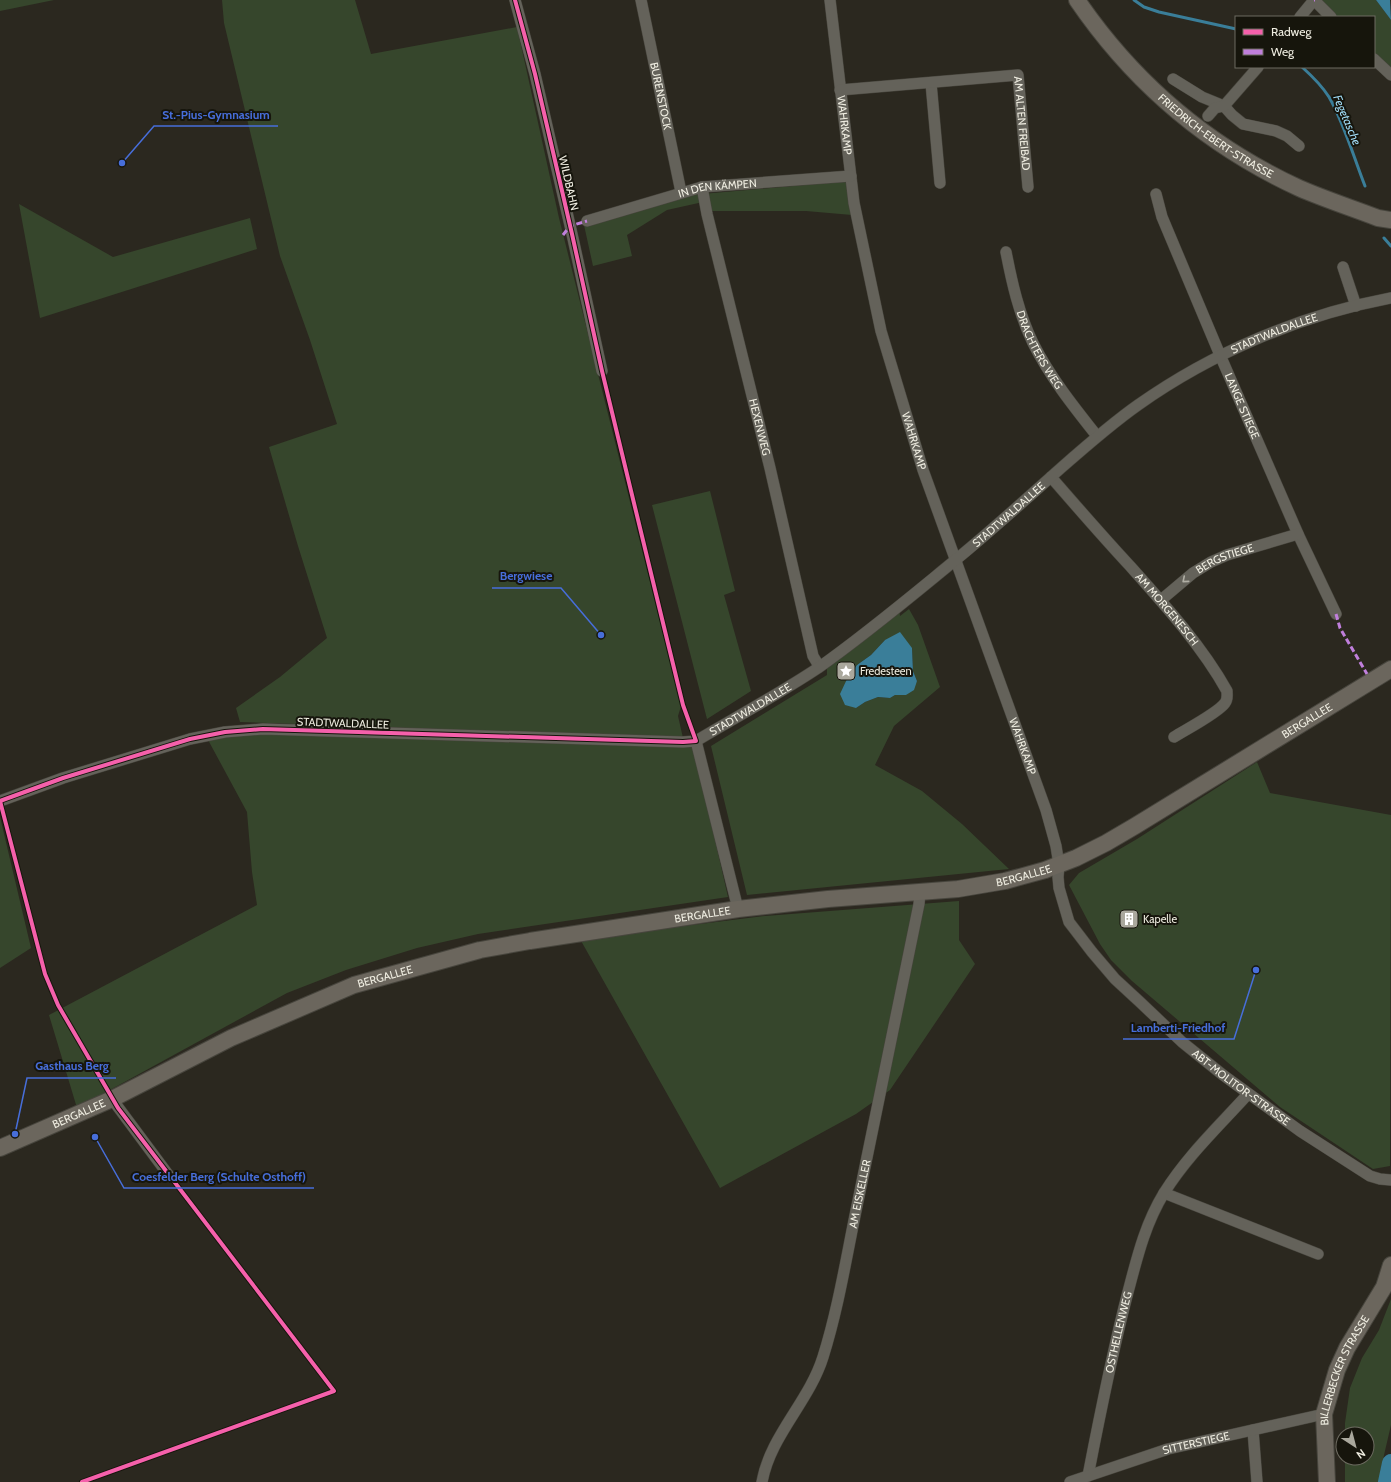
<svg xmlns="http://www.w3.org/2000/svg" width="1391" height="1482" viewBox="0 0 1391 1482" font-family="Cabin,sans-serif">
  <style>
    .green { fill: #36462c; fill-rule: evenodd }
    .water { fill: #3a7e99 }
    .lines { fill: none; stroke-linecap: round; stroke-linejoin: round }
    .stream { stroke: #3a7e99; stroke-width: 3 }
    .river { stroke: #3a7e99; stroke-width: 18 }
    .street-casing { stroke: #47453d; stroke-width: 12 }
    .secondary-casing { stroke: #47453d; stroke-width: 18 }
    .street { stroke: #64625a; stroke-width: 11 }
    .secondary { stroke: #6b665d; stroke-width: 16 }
    .quiet { stroke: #c07fdc; stroke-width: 3; stroke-dasharray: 6 3; stroke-linecap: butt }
    .cycleway-casing { stroke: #16150c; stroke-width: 6 }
    .cycleway { stroke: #f560ab; stroke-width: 4 }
    .oneway { stroke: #b0aea4 }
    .labels { text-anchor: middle; stroke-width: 4; stroke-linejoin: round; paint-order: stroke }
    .street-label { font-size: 11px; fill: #efede1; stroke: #16150c }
    .poi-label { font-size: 11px; fill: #efede1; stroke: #16150c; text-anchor: start }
    .water-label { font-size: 12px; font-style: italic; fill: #a0dbf6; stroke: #16150c }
    .leader { fill: none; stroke: #476eda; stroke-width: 1.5 }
    .callout-dot { fill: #476eda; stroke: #16150c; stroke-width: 1.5 }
    .callout-label { font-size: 12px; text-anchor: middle; font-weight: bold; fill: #476eda; stroke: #16150c; stroke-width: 4; stroke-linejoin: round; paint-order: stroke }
  </style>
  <rect width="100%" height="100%" fill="#2b281f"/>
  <g class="green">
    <polygon points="0,0 54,0 0,11"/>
    <polygon points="222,0 355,0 371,54 517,27 559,218 681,706 678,716 683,738 240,722 236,708 280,677 327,638 298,546 269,447 337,424 310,340 280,256 224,23"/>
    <polygon points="1318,0 1376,0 1391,20 1391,72 1374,55 1374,17 1335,17"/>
    <polygon points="849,181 852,215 806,211 706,211 703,202 667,210 627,235 632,256 593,266 584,225 679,196"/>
    <polygon points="19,204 113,257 250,218 257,249 40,318"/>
    <polygon points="710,491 735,591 724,595 751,691 707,719 652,505"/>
    <path d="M899 609 900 616 909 609 918 625 940 687 894 726 875 765 922 791 962 824 1009 869 747 895 711 746 827 675V665ZM885 640 912 648 913 671 917 681 906 695H895L890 698 878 697 865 702 856 708 857 665 871 655Z"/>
    <polygon points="263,732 694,747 728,897 478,934 417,948 346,970 287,993 77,1108 49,1015 257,905 252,872 247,812 207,738"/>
    <polygon points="1257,762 1270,793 1391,815 1390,1166 1373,1169 1280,1107 1132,981 1111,960 1100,944 1069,885 1079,873 1137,839"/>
    <polygon points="0,817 31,948 0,968"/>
    <polygon points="959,901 959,940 975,964 890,1090 856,1114 720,1188 580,939 765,916"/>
    <polygon points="1391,1299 1391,1425 1381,1468 1379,1482 1345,1482 1345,1458 1367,1458 1367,1434 1345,1434 1345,1423 1350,1388 1362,1358 1379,1330"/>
  </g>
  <g class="water">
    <polygon points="1376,0 1390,0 1391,20"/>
    <polygon points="900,632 912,648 913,671 917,681 914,690 906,695 895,695 890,698 878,697 865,702 856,708 845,705 840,694 847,679 857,665 871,655 885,640"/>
  </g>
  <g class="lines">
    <g class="stream">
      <polyline points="1134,0 1144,7 1159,12 1236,29"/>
      <path d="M1302 67C1312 76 1322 86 1329 97 1344 123 1354 158 1365 186"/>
      <polyline points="1384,238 1391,246"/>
    </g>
    <polyline class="river" points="1387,1482 1391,1463"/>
    <defs>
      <g id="street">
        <polyline points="515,0 535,74 572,234 602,371"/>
        <path id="s1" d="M641 0 681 192"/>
        <path id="s2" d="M830 0 854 203 881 331 923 470 1046 810 1056 846 1059 865 1058 877 1059 888 1069 922 1092 952 1115 979 1141 1003 1182 1042 1223 1075 1300 1131 1370 1176 1380 1179 1391 1180"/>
        <polyline points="1314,0 1331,17"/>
        <polyline points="1300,17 1314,0"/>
        <polyline points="1374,59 1391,75"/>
        <polyline points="1173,79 1202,97 1224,106 1232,115 1243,124 1276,131 1287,136 1299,146"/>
        <polyline points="931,83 940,183"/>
        <path id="s3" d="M840 90 1018 75 1028 187"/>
        <polyline points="1208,116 1215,108 1224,106 1258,67"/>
        <path id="s4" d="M702 187 707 214 770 468 813 656 819 666"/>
        <path id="s5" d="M1156 194 1162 217 1220 355 1298 534 1336 614"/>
        <path id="s6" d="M587 221 702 187 851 176"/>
        <path id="s7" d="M1006 252C1012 283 1019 314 1033 343 1050 377 1074 407 1097 436"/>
        <polyline points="1343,267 1356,306"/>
        <path id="s8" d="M1051 477C1077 507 1103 537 1130 566 1164 604 1202 646 1227 691 1227 696 1228 699 1225 703 1218 713 1185 730 1174 737"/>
        <path id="s9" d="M1161 600 1193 573 1211 562 1227 555 1298 534"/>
        <polyline points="696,741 738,909"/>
        <path id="s10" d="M0 801 63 778 190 739 225 732 263 729 683 742 696 741C736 717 779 694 818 668 865 635 909 598 953 562 990 532 1025 500 1061 468 1086 446 1111 424 1138 405 1213 352 1301 315 1391 298"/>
        <polyline points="112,1099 170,1177"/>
        <polyline points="1164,1193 1318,1254"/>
        <polyline points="1253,1430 1257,1482"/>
        <path id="s11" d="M1088 1476C1100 1414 1112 1353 1128 1292 1137 1258 1145 1224 1164 1193 1187 1156 1219 1126 1248 1094"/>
        <path id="s12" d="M762 1482C770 1436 809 1402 823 1357 839 1306 847 1253 858 1201 879 1102 899 1003 919 904L920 892"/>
        <path id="s13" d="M1070 1482 1168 1449 1324 1414"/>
      </g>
      <g id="secondary">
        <path id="s14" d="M1077 0C1133 82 1208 146 1299 188 1324 199 1352 208 1378 218L1391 220"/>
        <path id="s15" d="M0 1148 112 1099 231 1038 354 985 480 950 530 941 738 909 828 899 958 889 1005 881 1045 870 1076 858 1106 843 1135 826 1391 669"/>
        <path id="s16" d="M1327 1482 1324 1414 1337 1370 1347 1348 1384 1287 1391 1265"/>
      </g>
    </defs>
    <use href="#street" class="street-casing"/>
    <use href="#secondary" class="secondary-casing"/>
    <use href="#street" class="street"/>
    <use href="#secondary" class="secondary"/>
    <g class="quiet">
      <polyline points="1314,0 1315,0"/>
      <polyline points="563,235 570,226 587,221"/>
      <polyline points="1336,614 1340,628 1367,674"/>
    </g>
    <defs>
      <g id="cycleway">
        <polyline points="0,801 63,778 190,739 225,732 263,729 683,742 696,741 683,705 664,627 602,371 572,234 535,74 515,0"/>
        <polyline points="0,801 45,974 58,1005 118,1108 334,1391 82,1482"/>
      </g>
    </defs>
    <use href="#cycleway" class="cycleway-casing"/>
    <use href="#cycleway" class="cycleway"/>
  </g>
  <defs><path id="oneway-chevron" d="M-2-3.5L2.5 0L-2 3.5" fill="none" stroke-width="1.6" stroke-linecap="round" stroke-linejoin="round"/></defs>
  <use class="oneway" href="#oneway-chevron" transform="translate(1185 580) rotate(140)"/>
  <defs>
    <symbol id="sight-square" viewBox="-11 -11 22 22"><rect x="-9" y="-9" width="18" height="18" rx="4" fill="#aaa89d" stroke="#16150c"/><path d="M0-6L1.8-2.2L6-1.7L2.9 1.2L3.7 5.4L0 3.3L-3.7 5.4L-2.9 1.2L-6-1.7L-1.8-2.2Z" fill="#fff"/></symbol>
    <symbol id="building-square" viewBox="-11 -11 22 22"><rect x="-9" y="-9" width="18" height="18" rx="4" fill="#aaa89d" stroke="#16150c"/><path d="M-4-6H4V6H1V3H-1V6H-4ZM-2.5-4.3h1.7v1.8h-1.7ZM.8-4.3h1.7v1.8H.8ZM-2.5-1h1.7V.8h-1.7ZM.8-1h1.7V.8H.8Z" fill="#fff"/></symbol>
  </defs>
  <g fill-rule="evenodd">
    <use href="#sight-square" x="835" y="660" width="22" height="22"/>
    <use href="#building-square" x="1118" y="908" width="22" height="22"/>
  </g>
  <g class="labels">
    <g class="street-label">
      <text dy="4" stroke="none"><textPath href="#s1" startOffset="98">BURENSTOCK</textPath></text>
      <text dy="4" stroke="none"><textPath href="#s2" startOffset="126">WAHRKAMP</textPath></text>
      <text dy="4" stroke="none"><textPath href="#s3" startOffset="227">AM ALTEN FREIBAD</textPath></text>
      <text dy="4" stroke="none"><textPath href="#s14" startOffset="196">FRIEDRICH-EBERT-STRASSE</textPath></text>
      <text transform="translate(569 183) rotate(77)" y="4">WILDBAHN</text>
      <text dy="4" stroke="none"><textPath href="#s6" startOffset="135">IN DEN KÄMPEN</textPath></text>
      <text dy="4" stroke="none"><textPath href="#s10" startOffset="1418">STADTWALDALLEE</textPath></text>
      <text dy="4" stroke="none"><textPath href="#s7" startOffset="104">DRACHTERS WEG</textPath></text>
      <text dy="4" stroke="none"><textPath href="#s5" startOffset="229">LANGE STIEGE</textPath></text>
      <text dy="4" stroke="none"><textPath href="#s4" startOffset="247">HEXENWEG</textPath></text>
      <text dy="4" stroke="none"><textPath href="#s2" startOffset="450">WAHRKAMP</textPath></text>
      <text dy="4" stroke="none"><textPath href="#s10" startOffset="1094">STADTWALDALLEE</textPath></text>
      <text dy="4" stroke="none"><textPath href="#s9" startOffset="77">BERGSTIEGE</textPath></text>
      <text dy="4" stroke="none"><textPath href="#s8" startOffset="176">AM MORGENESCH</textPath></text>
      <text dy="4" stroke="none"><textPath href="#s10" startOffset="770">STADTWALDALLEE</textPath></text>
      <text dy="4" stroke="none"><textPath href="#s15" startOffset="1394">BERGALLEE</textPath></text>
      <text transform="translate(343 723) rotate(2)" y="4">STADTWALDALLEE</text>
      <text dy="4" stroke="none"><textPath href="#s2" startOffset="774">WAHRKAMP</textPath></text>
      <text dy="4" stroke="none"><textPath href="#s15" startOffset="1070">BERGALLEE</textPath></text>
      <text dy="4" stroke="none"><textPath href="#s15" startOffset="746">BERGALLEE</textPath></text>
      <text dy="4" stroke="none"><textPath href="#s15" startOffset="422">BERGALLEE</textPath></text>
      <text dy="4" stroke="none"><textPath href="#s2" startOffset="1197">ABT-MOLITOR-STRASSE</textPath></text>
      <text dy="4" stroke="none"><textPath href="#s15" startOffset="86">BERGALLEE</textPath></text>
      <text dy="4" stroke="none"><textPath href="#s12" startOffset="307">AM EISKELLER</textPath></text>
      <text dy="4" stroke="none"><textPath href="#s11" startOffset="147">OSTHELLENWEG</textPath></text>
      <text dy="4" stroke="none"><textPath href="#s16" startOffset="116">BILLERBECKER STRASSE</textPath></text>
      <text dy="4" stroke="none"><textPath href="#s13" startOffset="132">SITTERSTIEGE</textPath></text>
    </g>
    <g class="poi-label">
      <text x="860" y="675">Fredesteen</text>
      <text x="1143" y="923">Kapelle</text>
    </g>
    <g class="water-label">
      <text transform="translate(1347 120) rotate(67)" y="4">Fegetasche</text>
    </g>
  </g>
  <path class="leader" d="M122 163L154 126H278M601 635L561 588H492M1256 970L1234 1039H1123M15 1134L27 1078H116M95 1137L124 1188H314"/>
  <g class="callout-dot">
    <circle cx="122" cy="163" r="4"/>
    <circle cx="601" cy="635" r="4"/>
    <circle cx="1256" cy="970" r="4"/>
    <circle cx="15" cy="1134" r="4"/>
    <circle cx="95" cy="1137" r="4"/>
  </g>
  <g class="callout-label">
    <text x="216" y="119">St.-Pius-Gymnasium</text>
    <text x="526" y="580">Bergwiese</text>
    <text x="1178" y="1032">Lamberti-Friedhof</text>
    <text x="72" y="1070">Gasthaus Berg</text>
    <text x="219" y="1181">Coesfelder Berg (Schulte Osthoff)</text>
  </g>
  <rect x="1235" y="16" width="140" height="52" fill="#16150c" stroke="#6d6b61"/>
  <rect x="1243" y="29" width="20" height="6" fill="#f560ab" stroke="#6d6b61"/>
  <text x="1271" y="36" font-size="12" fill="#efede1">Radweg</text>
  <rect x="1243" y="49" width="20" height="6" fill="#c07fdc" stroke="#6d6b61"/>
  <text x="1271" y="56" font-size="12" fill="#efede1">Weg</text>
  <g transform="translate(1355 1446) rotate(144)"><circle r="19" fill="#16150c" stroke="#6d6b61"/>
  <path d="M0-3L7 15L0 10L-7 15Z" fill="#aaa89d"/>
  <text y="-6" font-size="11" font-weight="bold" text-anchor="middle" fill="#efede1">N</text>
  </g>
</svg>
